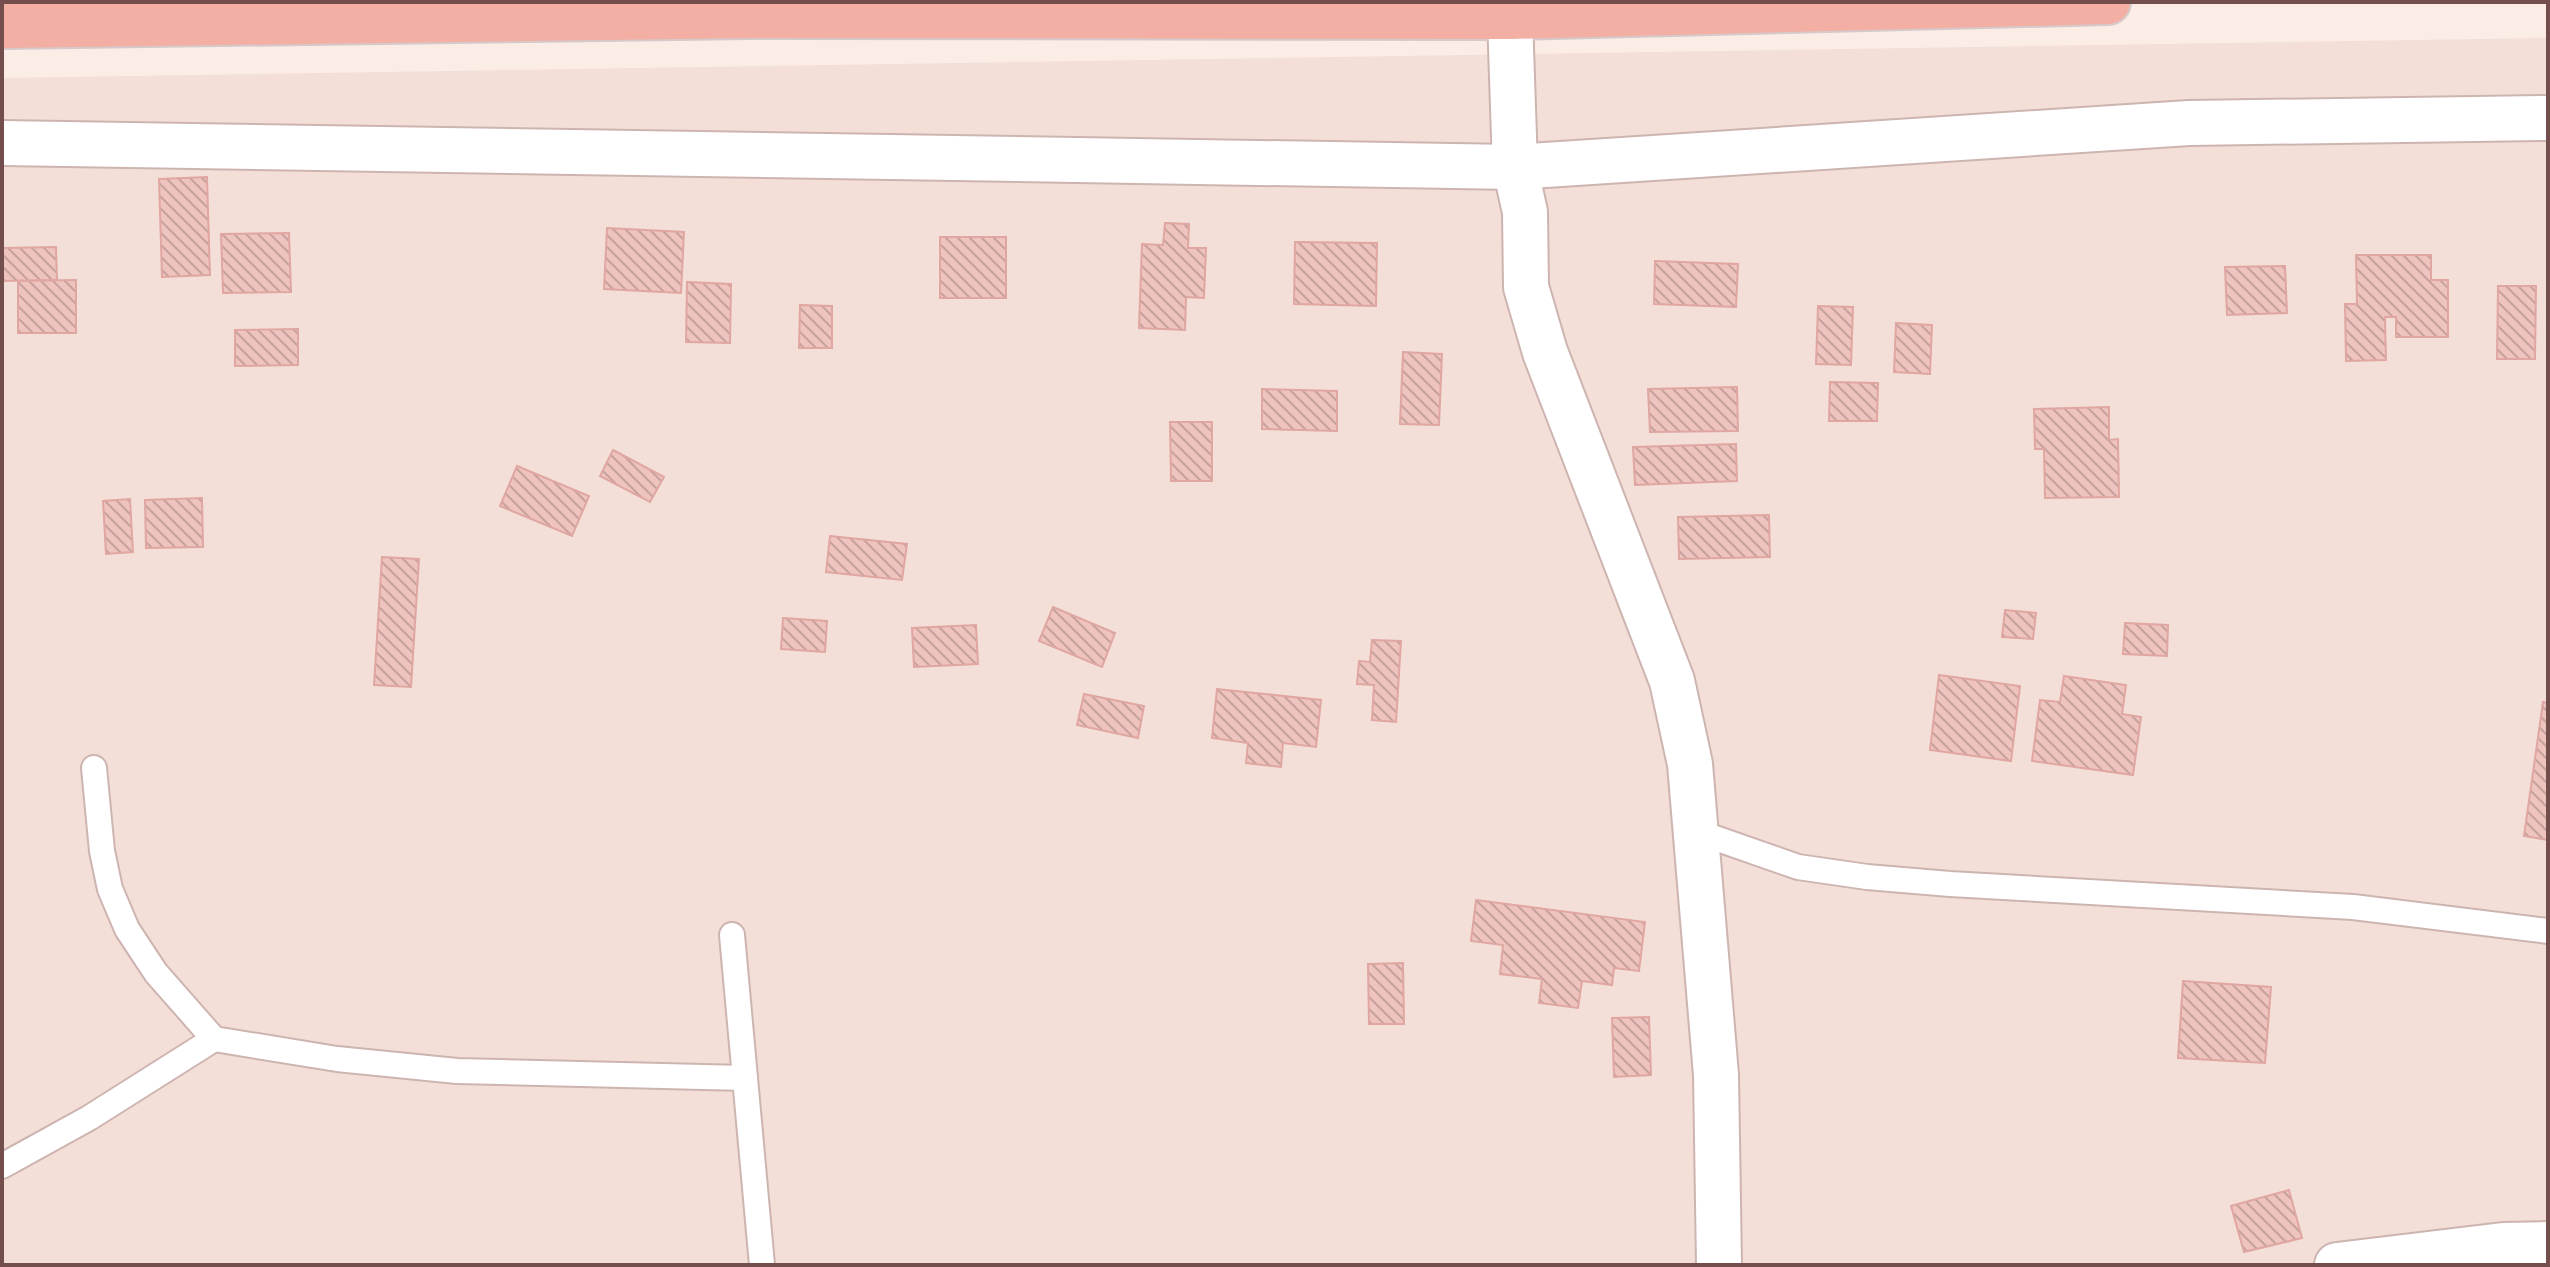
<svg xmlns="http://www.w3.org/2000/svg" width="2550" height="1267" viewBox="0 0 2550 1267" font-family="'Fira Sans Condensed',sans-serif">
  <style>
    .residential { fill: #f4dfd8 }
    .building { fill: url(#building-back-hatch); stroke: #e0a6a1; stroke-width: 2 }
    .lines { fill: none; stroke-linecap: round; stroke-linejoin: round }
    .service-casing { stroke: #ceb4b0; stroke-width: 28 }
    .minor-casing { stroke: #ceb4b0; stroke-width: 48 }
    .trunk-casing { stroke: #d5cac9; stroke-width: 48 }
    .service { stroke: #fff; stroke-width: 24 }
    .minor { stroke: #fff; stroke-width: 44 }
    .trunk { stroke: #f3afa4; stroke-width: 44 }
  </style>
  <defs>
    <pattern id="building-back-hatch" width="6" height="6" patternUnits="userSpaceOnUse" patternTransform="scale(2)"><rect width="6" height="6" fill="#efc4bf"/><path d="M-1 5l2 2M0 0l6 6M5-1l2 2" fill="none" stroke="#c6a19d"/></pattern>
  </defs>
  <rect width="100%" height="100%" fill="#fbede6"/>
  <polygon class="residential" points="2548,38 2548,1265 2,1265 2,78"/>
  <g class="building">
    <polygon points="207,177 210,275 162,277 159,179"/>
    <polygon points="1165,223 1189,224 1188,248 1206,248 1204,298 1186,297 1185,330 1139,328 1142,244 1163,245"/>
    <polygon points="607,228 684,232 681,293 604,289"/>
    <polygon points="289,233 291,292 223,293 221,234"/>
    <rect x="940" y="237" width="66" height="61"/>
    <polygon points="1295,242 1377,243 1376,306 1294,304"/>
    <polygon points="56,247 57,280 2,281 2,248"/>
    <polygon points="2356,255 2431,255 2431,280 2448,280 2448,337 2396,337 2396,317 2385,317 2386,360 2346,361 2345,304 2357,304"/>
    <polygon points="1655,261 1738,264 1736,307 1654,304"/>
    <polygon points="2285,266 2287,313 2227,315 2225,267"/>
    <polygon points="76,280 76,333 18,333 18,281"/>
    <polygon points="687,282 731,284 730,343 686,342"/>
    <polygon points="2498,286 2536,286 2535,359 2497,359"/>
    <polygon points="800,305 832,306 832,348 799,348"/>
    <polygon points="1818,306 1853,307 1851,365 1816,364"/>
    <polygon points="1896,323 1932,325 1930,374 1894,372"/>
    <polygon points="298,329 298,365 235,366 235,330"/>
    <polygon points="1403,352 1442,354 1439,425 1400,424"/>
    <polygon points="1830,382 1878,383 1877,421 1829,421"/>
    <polygon points="1737,387 1738,431 1650,432 1648,389"/>
    <polygon points="1262,389 1337,391 1337,431 1262,429"/>
    <polygon points="2109,407 2109,440 2118,439 2119,497 2045,498 2044,449 2035,449 2034,409"/>
    <polygon points="1170,422 1212,422 1212,481 1171,481"/>
    <polygon points="1736,444 1737,481 1635,485 1633,447"/>
    <polygon points="613,450 664,477 650,502 600,476"/>
    <polygon points="517,466 589,496 572,536 500,506"/>
    <polygon points="202,498 203,547 146,548 145,500"/>
    <polygon points="130,499 133,552 106,554 103,501"/>
    <polygon points="1769,515 1770,557 1679,559 1678,517"/>
    <polygon points="830,536 907,544 902,580 826,572"/>
    <polygon points="382,557 419,559 411,687 374,685"/>
    <polygon points="1053,607 1115,633 1102,667 1039,641"/>
    <polygon points="2005,610 2036,613 2033,639 2002,637"/>
    <polygon points="783,618 827,621 825,652 781,649"/>
    <polygon points="2125,623 2168,625 2167,656 2123,654"/>
    <polygon points="976,625 978,664 914,667 912,628"/>
    <polygon points="1372,640 1401,641 1396,722 1372,720 1374,685 1357,684 1359,661 1370,662"/>
    <polygon points="1939,675 2020,686 2011,761 1930,750"/>
    <polygon points="2064,676 2126,685 2122,714 2141,717 2133,775 2032,761 2040,700 2060,702"/>
    <polygon points="1217,689 1321,700 1316,747 1283,743 1281,767 1246,763 1248,743 1212,738"/>
    <polygon points="1084,694 1144,706 1138,738 1077,725"/>
    <polygon points="2543,702 2548,703 2548,840 2524,836"/>
    <polygon points="1476,900 1645,922 1639,971 1614,968 1612,985 1582,981 1578,1008 1539,1003 1542,979 1500,974 1503,945 1471,941"/>
    <polygon points="1403,963 1404,1024 1369,1024 1368,964"/>
    <polygon points="2183,981 2271,987 2265,1063 2178,1058"/>
    <polygon points="1649,1017 1651,1075 1614,1077 1612,1018"/>
    <polygon points="2289,1190 2302,1238 2244,1252 2231,1206"/>
  </g>
  <g class="lines">
    <defs>
      <g id="service">
        <polyline points="94,768 102,851 110,889 127,929 156,973 214,1039 337,1059 457,1071 745,1078"/>
        <polyline points="1695,831 1798,867 1867,877 1950,884 2353,907 2548,931"/>
        <polyline points="732,935 762,1265"/>
        <polyline points="2,1166 89,1118 214,1039"/>
      </g>
      <g id="minor">
        <polyline points="1510,17 1515,167 1525,212 1526,287 1545,352 1672,681 1690,764 1716,1075 1719,1265"/>
        <polyline points="2,143 1515,167 2189,123 2548,118"/>
        <polyline points="2337,1265 2503,1245 2548,1244"/>
      </g>
      <polyline id="trunk" points="2,26 752,16 1510,17 2108,2"/>
    </defs>
    <use href="#service" class="service-casing"/>
    <use href="#minor" class="minor-casing"/>
    <use href="#trunk" class="trunk-casing"/>
    <use href="#service" class="service"/>
    <use href="#minor" class="minor"/>
    <use href="#trunk" class="trunk"/>
  </g>
  <rect width="2550" height="1267" fill="none" stroke="#734e4c" stroke-width="8"/>
</svg>
